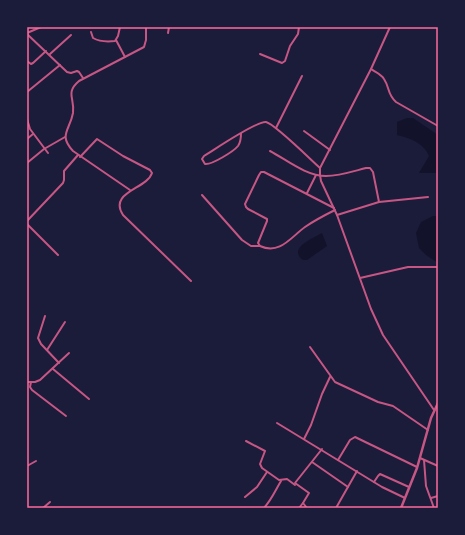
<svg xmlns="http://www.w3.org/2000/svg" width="465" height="535" viewBox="0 0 465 535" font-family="Arial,sans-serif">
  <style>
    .water { fill: #12122b }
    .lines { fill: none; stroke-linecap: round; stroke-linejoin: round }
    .minor { stroke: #c65784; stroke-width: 2 }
    .tertiary { stroke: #c65784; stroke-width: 2.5 }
    .neatline { fill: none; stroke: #ff6b9d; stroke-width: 1.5 }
  </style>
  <rect width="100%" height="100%" fill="#1b1b3a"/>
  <g class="water">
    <path d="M407 118H413L438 135V173H419L429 156C424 143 410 138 397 135V122Z"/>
    <polygon points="433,216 438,216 438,263 426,255 419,248 416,233 421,222"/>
    <path d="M322 233 327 246 307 260H303C287 248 314 238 322 233Z"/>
  </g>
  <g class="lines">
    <g class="minor">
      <polyline points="390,27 371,69 320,168 320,175 321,181 337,215 371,309 383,335 434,410"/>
      <path d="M91 32 93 38C100 42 107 42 115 41L118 36 120 27"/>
      <polyline points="27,33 41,27"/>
      <polyline points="168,33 169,27"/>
      <polyline points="27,34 67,72 71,73 77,71 79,72 83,78"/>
      <polyline points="116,40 125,57"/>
      <polyline points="50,54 71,35"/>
      <polyline points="260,54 282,63 285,61 290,46 298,34 299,27"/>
      <polyline points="27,61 31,64 33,63 46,51"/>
      <path d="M371 69C375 72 381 74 384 79 390 88 387 94 396 102L438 126"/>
      <polyline points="27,92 60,65"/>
      <polyline points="27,119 30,129 48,153"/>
      <polyline points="276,128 302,76"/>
      <polyline points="304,131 330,150"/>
      <path d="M241 133C241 138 241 142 238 146 234 151 212 165 205 164L202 159 204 156C214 150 256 121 266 122 275 124 311 160 320 168"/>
      <polyline points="27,139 33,134"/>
      <path d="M270 151C287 160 306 176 326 176 339 176 354 171 366 168H370L373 172 379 202"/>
      <path d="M80 157 97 139 123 156 150 170 152 173C147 189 108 192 123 215L191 281"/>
      <polyline points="27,163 44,149 65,137"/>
      <path d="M130 190 73 151C58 135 70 130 73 113 75 98 65 93 79 81L144 47 146 40V27"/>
      <polyline points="307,193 316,175"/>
      <polyline points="202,195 242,240 251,246 260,246"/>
      <path d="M334 208 264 172H261L259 175 245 204 246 207 248 209 267 219V221L258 243 260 246C280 255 291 237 305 227 315 220 325 215 335 210"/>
      <polyline points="337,215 379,202 428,197"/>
      <polyline points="27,221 63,183 64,180 64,171 78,155"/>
      <polyline points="27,224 58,255"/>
      <polyline points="360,278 408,267 438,267"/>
      <polyline points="45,316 38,338 41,344 59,363"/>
      <polyline points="310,347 335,382 378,402 393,406 428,430"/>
      <polyline points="47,350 65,322"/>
      <polyline points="53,369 89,399"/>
      <polyline points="27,382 35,382 40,380 69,353"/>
      <polyline points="31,382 30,387 32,390 66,416"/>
      <polyline points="277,423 382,487 405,498"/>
      <polyline points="304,439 311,425 322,394 330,377"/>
      <polyline points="246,441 265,451 260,464 262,468 279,480 287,479 295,485"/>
      <polyline points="420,458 438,466"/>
      <polyline points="338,460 350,440 355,437 417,467"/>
      <polyline points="424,460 426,486 434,508"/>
      <polyline points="312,462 348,487"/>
      <polyline points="27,466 36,461"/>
      <polyline points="374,482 378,476 380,474 409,487"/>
      <polyline points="245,497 257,487 267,472"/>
      <polyline points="431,498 438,496"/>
      <polyline points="43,508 50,502"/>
      <path d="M264 508C272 499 275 491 281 481"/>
      <polyline points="299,508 303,503"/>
      <polyline points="307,508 303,503 309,493 295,483 322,449"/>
      <polyline points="336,508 357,471"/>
    </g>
    <polyline class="tertiary" points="401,508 417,468 431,418 438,403"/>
  </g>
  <rect width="465" height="535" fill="none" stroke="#1b1b3a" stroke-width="56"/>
  <rect x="28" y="28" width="409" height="479" class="neatline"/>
</svg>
